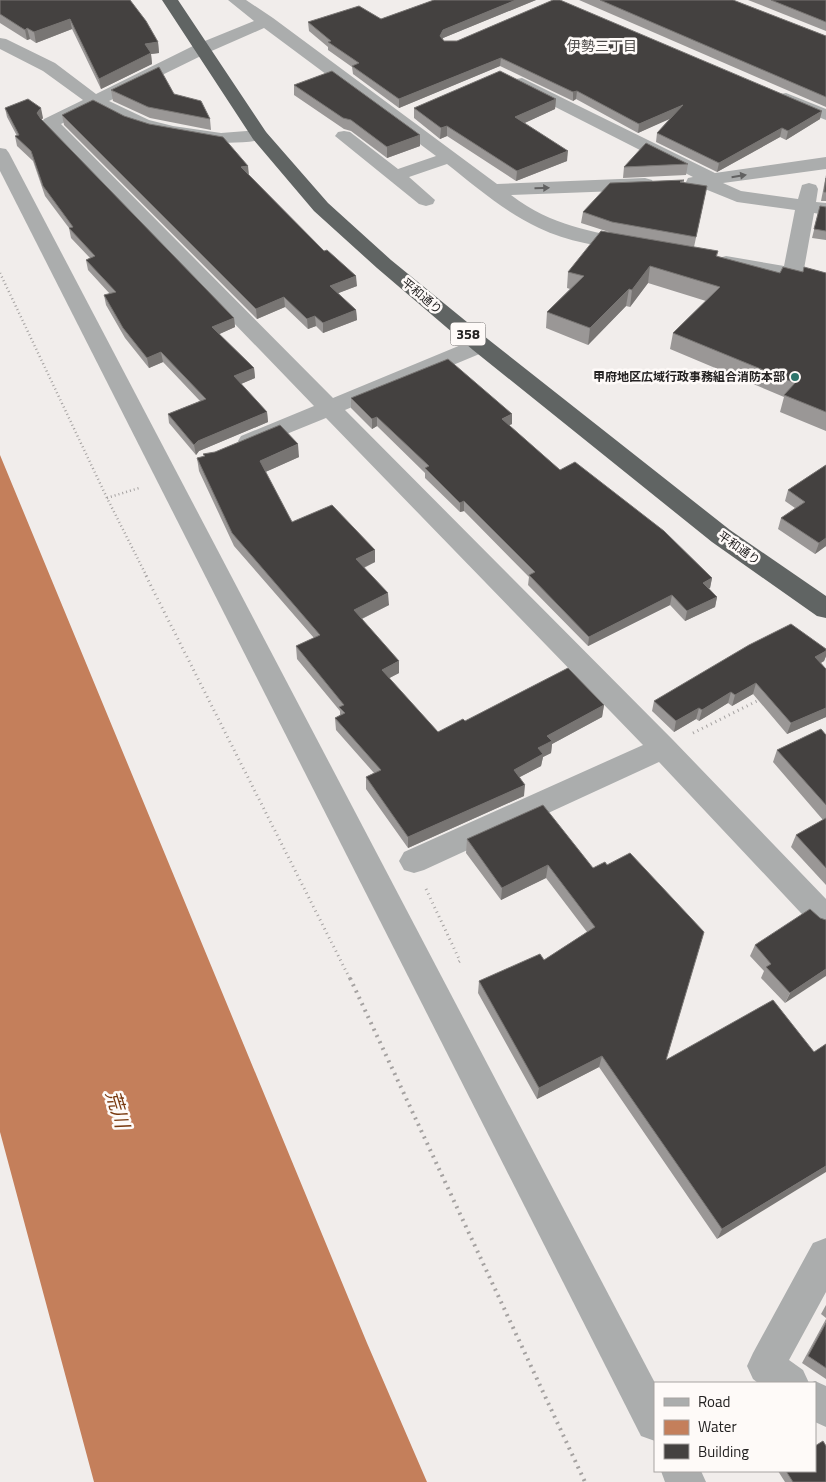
<svg xmlns="http://www.w3.org/2000/svg" width="826" height="1482" viewBox="0 0 826 1482" font-family="'Titillium Web','Noto Sans JP',sans-serif">
  <style>
    .water { fill: #c47f5b }
    .lines { fill: none; stroke-linecap: round; stroke-linejoin: round }
    .path-far2 { stroke: #a5a2a1; stroke-width: 2.5; stroke-dasharray: 1 3; stroke-linecap: butt }
    .path-far1 { stroke: #a5a2a1; stroke-width: 3; stroke-dasharray: 1 4; stroke-linecap: butt }
    .path { stroke: #a5a2a1; stroke-width: 4; stroke-dasharray: 2 5; stroke-linecap: butt }
    .minor { fill: #abadad; fill-rule: evenodd }
    .highway { fill: #606463; fill-rule: evenodd }
    .wall { fill: #9a9796 }
    .shaded-wall { fill: #787573 }
    .building { fill: #444140; stroke: #787573 }
    .oneway { fill: #616161 }
    .poi-dot { fill: #2e746b; stroke: #fefaf8; stroke-width: 2 }
    .labels { text-anchor: middle; stroke-width: 5; stroke-linejoin: round; paint-order: stroke }
    .far-street-label { font-size: 12px; fill: #242222; stroke: #fefaf8 }
    .far-poi-label { font-size: 12px; font-weight: bold; fill: #242222; stroke: #fefaf8; text-anchor: end }
    .far-neighbourhood-label { font-size: 14px; fill: #4d4a49; stroke: #fefaf8 }
    .shield { fill: #fefaf8; stroke: #656362; stroke-width: 1 }
    .shield-label { font-size: 14px; font-weight: bold; fill: #242222 }
    .near-water-label { font-size: 19px; font-style: italic; fill: #78380e; stroke: #fefaf8 }
  </style>
  <rect width="100%" height="100%" fill="#f1edeb"/>
  <polygon class="water" points="0,455 367,1343 427,1482 94,1482 0,1132"/>
  <g class="lines">
    <g class="path-far2">
      <polyline points="0,273 107,498 147,577"/>
      <polyline points="107,498 139,488"/>
    </g>
    <g class="path-far1">
      <polyline points="146,576 350,979"/>
      <polyline points="693,733 761,699"/>
      <polyline points="426,889 460,961 456,964"/>
    </g>
    <polyline class="path" points="350,978 585,1482"/>
    <g class="minor">
      <path d="M228 0H246L273 18 497 184 645 178 652 180 654 184 652 188 645 190 511 195C553 227 590 230 639 242L642 246 639 250 632 252C601 246 567 242 539 228 505 212 476 187 447 164L409 177 435 200 433 204 426 206 419 204 335 136 338 132 344 131 350 132 398 169 436 156 264 28 207 53 109 101 149 120 173 126 221 133 259 130 265 131 268 135 265 139C230 148 171 140 137 128 123 123 109 114 95 107L61 124 333 398 473 340 481 339 489 340 492 345 489 350 345 410 673 740 826 899V932L815 928 659 762 424 870 414 873 404 870 399 861 404 852 643 745 326 418 257 446 249 448 241 446 238 441 241 436 314 406 41 123 44 119 83 100 43 71 0 49V38L6 39 55 63 96 94 195 45 254 21Z"/>
      <polygon points="522,78 715,173 826,157 826,169 723,183 741,191 798,199 802,185 809,183 816,185 818,189 816,202 826,203 826,215 814,213 804,269 826,273 826,285 719,266 716,262 719,258 726,256 784,266 795,210 737,202 700,187 688,186 686,182 688,178 693,177 516,87 513,83 516,79"/>
      <polygon points="786,93 826,109 826,120 780,102 777,98 780,94"/>
      <polygon points="0,148 6,149 9,153 655,1383 655,1441 641,1436 0,171"/>
      <polygon points="826,1238 826,1292 789,1360 803,1370 809,1383 758,1383 753,1379 747,1366 753,1353 813,1243"/>
      <polygon points="815,1381 826,1386 826,1427 815,1422 815,1383 810,1383"/>
      <polygon points="661,1471 701,1471 706,1482 665,1482"/>
    </g>
    <polygon class="highway" points="162,0 178,0 266,132 328,203 391,260 489,340 730,530 826,596 826,618 817,616 712,542 473,350 377,268 314,211 253,139"/>
  </g>
  <g class="wall">
    <polygon points="0,0 158,42 159,53 151,54 152,64 101,89 72,29 36,43 30,39 27,40 0,23"/>
    <polygon points="434,0 536,0 443,38 443,39 444,41 820,119 786,140 780,137 717,172 656,142 657,133 670,118 638,133 576,99 573,101 500,66 399,108 353,74 352,67 328,50 328,47 309,31 308,22 381,19"/>
    <polygon points="579,0 733,0 826,36 826,107"/>
    <polygon points="748,0 826,0 826,31"/>
    <polygon points="294,85 420,135 420,146 387,158 351,131 344,129 294,95"/>
    <polygon points="111,90 174,94 210,119 211,130 150,118 113,101"/>
    <polygon points="556,99 555,109 524,123 567,161 516,181 447,136 440,139 414,118 414,108"/>
    <polygon points="5,108 43,118 41,120 234,318 235,327 219,334 254,368 255,378 241,384 267,412 268,422 199,451 196,455 169,423 168,414 200,401 163,362 149,368 125,338 106,305 104,295 110,294 88,270 86,260 90,258 71,238 69,228 45,196 33,161 17,146 15,136 17,136 7,117"/>
    <polygon points="62,115 124,116 249,175 357,286 338,293 356,310 357,320 323,333 316,326 308,329 285,307 257,319 64,125"/>
    <polygon points="688,164 686,175 623,178 624,167"/>
    <polygon points="826,175 826,201 821,201"/>
    <polygon points="684,180 684,183 707,186 694,247 718,251 717,257 780,273 803,272 826,273 826,431 780,412 784,397 670,349 673,333 706,301 648,283 630,307 626,306 588,345 546,328 547,312 570,289 567,288 568,272 609,232 581,223 583,212"/>
    <polygon points="820,206 826,207 826,240 812,238"/>
    <polygon points="351,398 512,424 509,425 560,470 712,578 710,588 709,588 717,597 715,607 685,621 670,605 588,646 528,585 529,577 464,511 460,512 425,478 425,473 377,426 372,429 351,408"/>
    <polygon points="203,454 299,457 265,472 292,522 375,562 364,568 389,605 362,619 399,673 389,678 438,732 465,721 604,705 602,717 552,744 551,753 543,757 541,766 520,777 524,796 408,848 366,789 366,777 374,773 336,730 335,718 340,715 340,711 297,659 296,646 314,638 234,546 199,471 197,458 204,457"/>
    <polygon points="826,465 826,546 815,554 778,529 781,518 795,508 785,501 788,490"/>
    <polygon points="826,649 826,656 824,661 821,663 826,669 826,717 787,734 753,694 732,706 728,703 699,721 696,719 674,732 652,711 654,701"/>
    <polygon points="826,735 826,885 791,847 796,835 823,820 773,762 777,750"/>
    <polygon points="543,805 666,1060 814,1052 826,1044 717,1239 599,1067 537,1099 478,993 479,981 544,960 587,932 546,878 501,900 466,853 467,839"/>
    <polygon points="826,920 785,1003 761,978 764,971 750,956 755,945"/>
    <polygon points="826,1305 826,1318 821,1314"/>
    <polygon points="826,1319 826,1379 802,1363"/>
    <polygon points="778,1471 815,1471 826,1482 785,1482"/>
  </g>
  <g class="shaded-wall">
    <polygon points="516,0 536,0 443,38 440,45 440,36 443,30"/>
    <polygon points="70,19 72,29 36,43 34,32"/>
    <polygon points="27,28 30,39 27,40 25,30"/>
    <polygon points="158,42 159,53 151,54 152,64 101,89 99,79 145,44"/>
    <polygon points="501,58 500,66 399,108 399,99"/>
    <polygon points="577,91 576,99 573,101 573,92"/>
    <polygon points="556,99 555,109 514,128 515,117"/>
    <polygon points="683,105 681,114 638,133 639,124"/>
    <polygon points="41,108 43,118 39,123 37,113"/>
    <polygon points="822,111 820,119 786,140 788,131"/>
    <polygon points="447,126 447,136 440,139 441,128"/>
    <polygon points="782,128 780,137 717,172 719,163"/>
    <polygon points="420,135 420,146 387,158 387,147"/>
    <polygon points="568,151 567,161 516,181 517,171"/>
    <polygon points="248,166 249,175 241,167"/>
    <polygon points="650,266 648,283 630,307 632,290"/>
    <polygon points="356,276 357,286 331,296 330,286"/>
    <polygon points="629,289 626,306 588,345 590,328"/>
    <polygon points="284,297 285,307 257,319 256,309"/>
    <polygon points="356,310 357,320 323,333 323,323"/>
    <polygon points="315,316 316,326 308,329 307,319"/>
    <polygon points="234,318 235,327 213,337 212,327"/>
    <polygon points="161,352 163,362 149,368 147,358"/>
    <polygon points="254,368 255,378 236,386 234,376"/>
    <polygon points="267,412 268,422 199,451 196,455 194,445 198,441"/>
    <polygon points="512,414 512,424 501,429 502,419"/>
    <polygon points="377,417 377,426 372,429 372,419"/>
    <polygon points="298,444 299,457 261,474 260,461"/>
    <polygon points="464,501 464,511 460,512 460,503"/>
    <polygon points="826,538 826,546 815,554 819,543"/>
    <polygon points="375,550 375,562 356,571 356,559"/>
    <polygon points="712,578 710,588 701,592 703,583"/>
    <polygon points="388,593 389,605 355,622 354,610"/>
    <polygon points="672,595 670,605 588,646 589,637"/>
    <polygon points="717,597 715,607 685,621 687,611"/>
    <polygon points="826,651 826,656 824,661 812,668 815,657"/>
    <polygon points="399,661 399,673 382,682 382,670"/>
    <polygon points="756,683 753,694 732,706 735,695"/>
    <polygon points="731,692 728,703 699,721 702,710"/>
    <polygon points="604,705 602,717 552,744 551,753 543,757 541,766 512,781 514,770 538,748 547,736"/>
    <polygon points="699,708 696,719 674,732 676,721"/>
    <polygon points="826,708 826,717 787,734 791,723"/>
    <polygon points="525,785 524,796 408,848 408,837"/>
    <polygon points="548,865 546,878 501,900 502,888"/>
    <polygon points="826,969 826,976 785,1003 790,993"/>
    <polygon points="602,1056 599,1067 537,1099 539,1088"/>
    <polygon points="826,1166 826,1172 717,1239 722,1229"/>
  </g>
  <g class="building">
    <polygon points="0,0 130,0 146,21 158,42 145,44 151,53 99,79 70,19 34,32 27,28 25,30 0,14"/>
    <polygon points="434,0 516,0 443,30 440,36 444,41 457,41 553,0 560,0 822,111 788,131 782,128 719,163 657,133 683,105 639,124 577,91 573,92 501,58 399,99 352,66 359,63 328,42 331,41 308,22 359,6 381,19"/>
    <polygon points="600,0 733,0 826,36 826,97"/>
    <polygon points="771,0 826,0 826,22"/>
    <polygon points="159,67 174,94 201,101 210,119 148,107 111,90"/>
    <polygon points="332,71 420,135 387,147 351,120 343,118 294,85"/>
    <polygon points="500,71 556,99 515,117 568,151 517,171 447,126 441,128 414,108"/>
    <polygon points="28,99 41,108 37,113 41,119 234,318 212,327 254,368 234,376 267,412 198,441 194,445 168,414 206,399 161,352 147,358 123,328 104,295 116,292 86,260 95,256 69,228 73,227 43,186 31,151 15,136 19,135 5,108"/>
    <polygon points="93,100 124,116 149,124 223,137 248,166 241,167 324,251 327,250 356,276 330,286 356,310 323,323 315,316 307,319 284,297 256,309 62,115"/>
    <polygon points="646,143 688,164 624,167"/>
    <polygon points="826,178 826,192 824,192"/>
    <polygon points="684,180 680,182 707,186 696,237 612,222 583,212 610,183"/>
    <polygon points="820,206 826,207 826,231 814,229"/>
    <polygon points="601,231 718,251 716,256 780,273 783,267 803,272 804,267 826,273 826,412 784,395 795,383 673,333 720,287 650,266 632,290 629,289 590,328 547,312 584,276 568,272"/>
    <polygon points="448,359 512,414 502,419 560,470 575,462 664,531 712,578 703,583 717,597 687,611 672,595 589,637 529,575 535,572 464,501 460,503 425,468 429,466 377,417 372,419 351,398"/>
    <polygon points="280,425 298,444 260,461 292,522 332,505 375,550 356,559 388,593 354,610 399,661 382,670 438,732 463,719 465,721 568,668 604,705 547,736 552,741 538,748 543,754 514,770 525,785 408,837 366,777 381,770 335,718 345,713 339,707 344,705 296,646 320,635 232,533 197,458 205,456 203,454 215,452"/>
    <polygon points="826,465 826,538 819,543 781,518 805,502 788,490"/>
    <polygon points="791,624 826,649 826,651 815,657 826,669 826,708 791,723 756,683 735,695 731,692 702,710 699,708 676,721 654,701 749,645"/>
    <polygon points="821,729 826,735 826,805 777,750"/>
    <polygon points="543,805 593,868 605,862 607,865 630,853 704,932 666,1060 773,1000 814,1052 826,1044 826,1166 722,1229 602,1056 539,1088 479,981 540,954 544,960 595,927 548,865 502,888 467,839"/>
    <polygon points="826,818 826,868 796,835"/>
    <polygon points="810,909 820,918 826,920 826,969 790,993 766,967 771,964 755,945"/>
    <polygon points="826,1323 826,1368 808,1356"/>
    <polygon points="823,1441 826,1446 826,1482 793,1482 786,1471 815,1471 815,1446"/>
  </g>
  <defs><path id="oneway-solid" d="M-6-.8H1V-3.2L6.5 0L1 3.2V.8H-6Z" transform="scale(1.25)"/></defs>
  <g class="oneway">
    <use href="#oneway-solid" transform="translate(739 176) rotate(-9)"/>
    <use href="#oneway-solid" transform="translate(542 188) rotate(-2)"/>
  </g>
  <circle class="poi-dot" cx="795" cy="377" r="5"/>
  <g class="labels">
    <g class="far-street-label">
      <text transform="translate(422 296) rotate(40)" y="4">平和通り</text>
      <text transform="translate(739 548) rotate(35)" y="4">平和通り</text>
    </g>
    <g class="far-poi-label">
      <text x="785" y="381">甲府地区広域行政事務組合消防本部</text>
    </g>
    <g class="far-neighbourhood-label">
      <text x="602" y="51">伊勢三丁目</text>
    </g>
    <rect class="shield" x="450.5" y="322.5" width="35" height="23" rx="4"/>
    <g class="shield-label">
      <text x="468" y="339">358</text>
    </g>
    <g class="near-water-label">
      <text transform="translate(118 1109) rotate(73)" y="7">荒川</text>
    </g>
  </g>
  <rect x="654" y="1382" width="162" height="90" fill="#fefaf8" stroke="#a7a4a2"/>
  <rect x="664" y="1398" width="25" height="8" fill="#abadad" stroke="#a7a4a2"/>
  <text x="698" y="1407" font-size="15" fill="#242222">Road</text>
  <rect x="664" y="1420" width="25" height="15" fill="#c47f5b" stroke="#a7a4a2"/>
  <text x="698" y="1432" font-size="15" fill="#242222">Water</text>
  <rect x="664" y="1444" width="25" height="15" fill="#444140" stroke="#a7a4a2"/>
  <text x="698" y="1457" font-size="15" fill="#242222">Building</text>
</svg>
